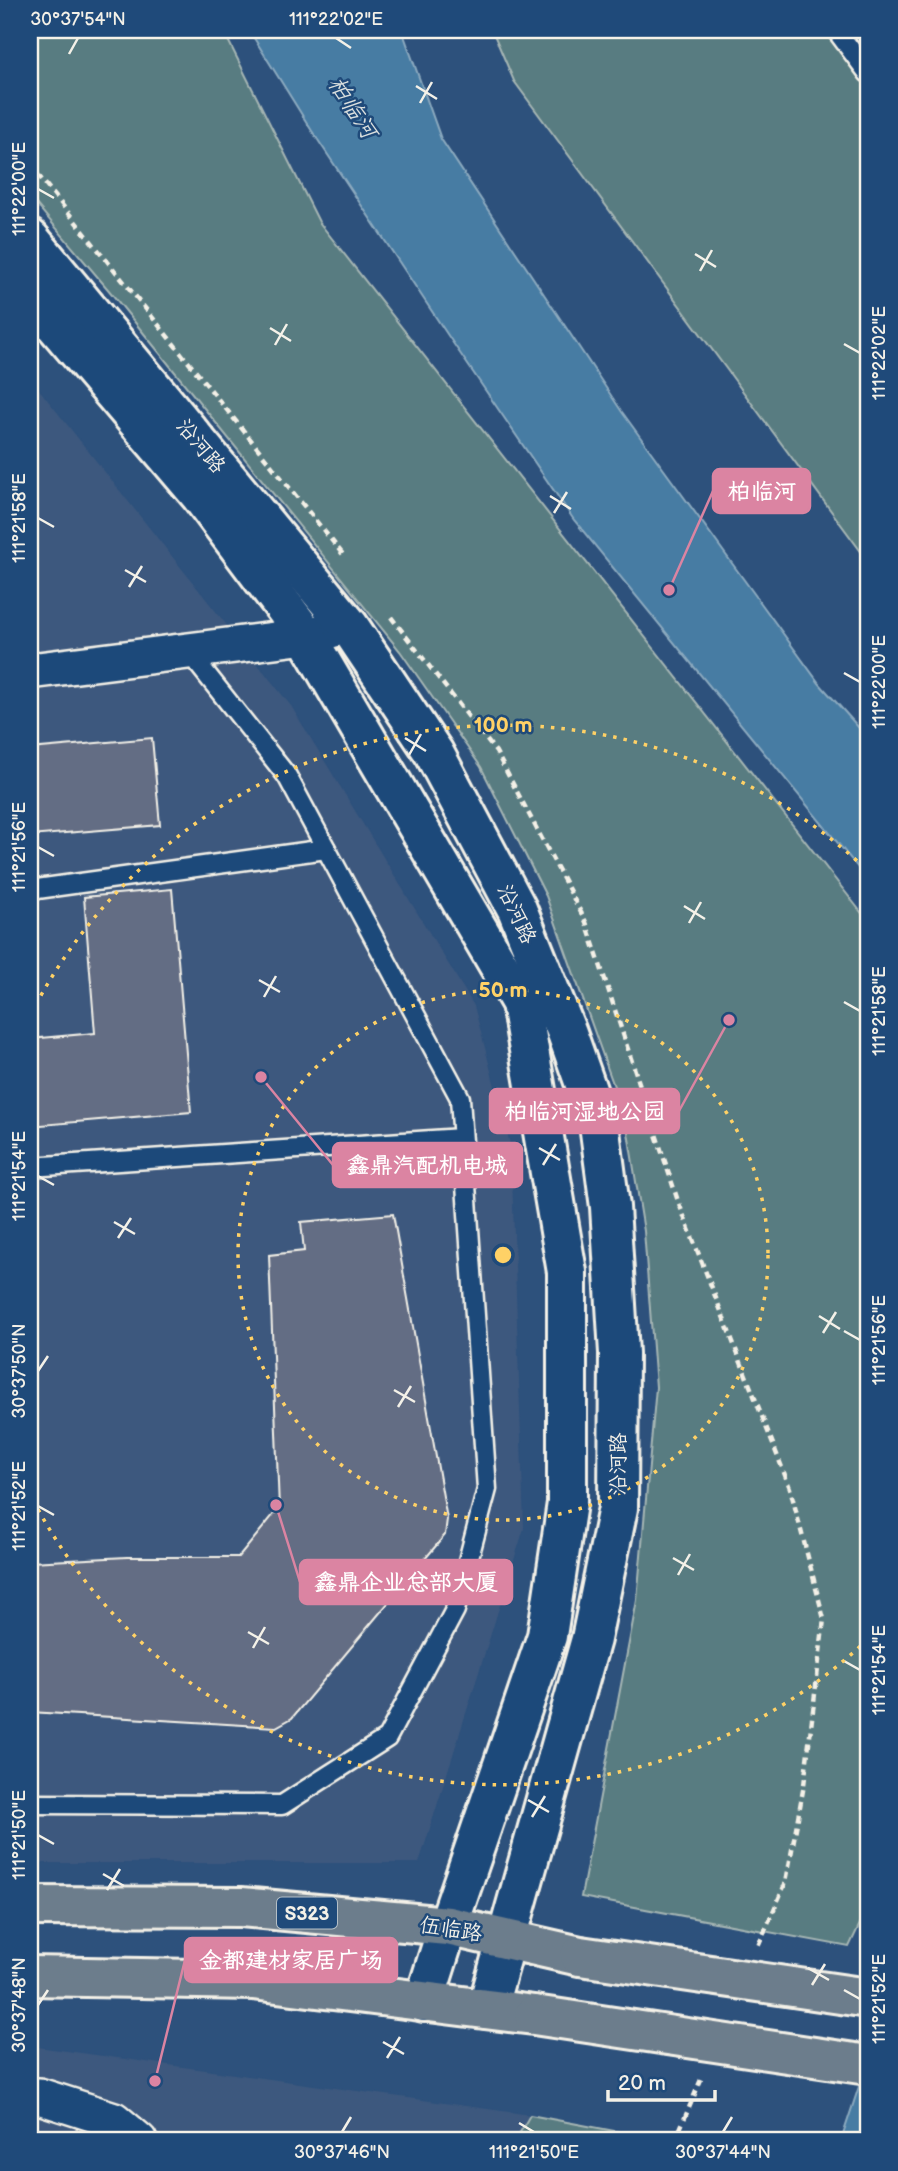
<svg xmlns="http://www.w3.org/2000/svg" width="898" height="2171" viewBox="0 0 898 2171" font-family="'Balsamiq Sans','LXGW WenKai TC',sans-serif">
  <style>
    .built { fill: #3e597e }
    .green { fill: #597c81; stroke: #a6b6b4; stroke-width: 2 }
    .water { fill: #467ba3; stroke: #8caabf; stroke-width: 2 }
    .building { fill: #646d84; stroke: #f4f1e8; stroke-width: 2 }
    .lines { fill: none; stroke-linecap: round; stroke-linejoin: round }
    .lane-casing { stroke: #f4f1e8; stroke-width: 23 }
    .street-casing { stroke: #f4f1e8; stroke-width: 40 }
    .secondary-casing { stroke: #f4f1e8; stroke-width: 44 }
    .primary-casing { stroke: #f4f1e8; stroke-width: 44 }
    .path { stroke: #f4f1e8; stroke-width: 4.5; stroke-dasharray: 7 5; stroke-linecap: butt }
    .lane { stroke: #1f4a7a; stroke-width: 18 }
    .street { stroke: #1f4a7a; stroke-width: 35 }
    .secondary { stroke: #1f4a7a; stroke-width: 38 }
    .primary { stroke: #6c7d8c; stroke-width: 38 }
    .primary-bridge-casing { stroke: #f4f1e8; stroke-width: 44; stroke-linecap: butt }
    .primary-bridge { stroke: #6c7d8c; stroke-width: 38 }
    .ticks { fill: none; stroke: #f4f1e8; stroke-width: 2.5 }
    .ring { fill: none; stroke: #ffd166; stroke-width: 3.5; stroke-dasharray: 3.5 7 }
    .labels { text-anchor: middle; stroke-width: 5; stroke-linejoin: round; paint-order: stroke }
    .shield { fill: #1f4a7a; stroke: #b4bfc7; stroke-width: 2 }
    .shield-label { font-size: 19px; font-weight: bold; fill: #f4f1e8 }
    .street-label { font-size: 21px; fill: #f4f1e8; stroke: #1f4a7a }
    .water-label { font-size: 23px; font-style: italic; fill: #dadfde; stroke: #1f4a7a }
    .centre { fill: #ffd166; stroke: #1f4a7a; stroke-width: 3.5 }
    .ring-label { font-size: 21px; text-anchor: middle; font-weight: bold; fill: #ffd166; stroke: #1f4a7a; stroke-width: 5; stroke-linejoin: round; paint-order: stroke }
    .leader { fill: none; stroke: #db84a2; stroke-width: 2.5 }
    .callout-dot { fill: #db84a2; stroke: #1f4a7a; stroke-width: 2.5 }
    .callout { fill: #db84a2; stroke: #db84a2; stroke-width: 2.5 }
    .callout-label { font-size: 23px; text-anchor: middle; font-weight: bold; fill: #fff }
    .neatline { fill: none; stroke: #f4f1e8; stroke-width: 2.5 }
    .ticks-label { font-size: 18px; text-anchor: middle; fill: #f4f1e8 }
  </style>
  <rect width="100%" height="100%" fill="#2d517c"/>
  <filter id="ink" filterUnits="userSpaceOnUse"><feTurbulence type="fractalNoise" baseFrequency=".0143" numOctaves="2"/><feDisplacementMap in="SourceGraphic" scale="14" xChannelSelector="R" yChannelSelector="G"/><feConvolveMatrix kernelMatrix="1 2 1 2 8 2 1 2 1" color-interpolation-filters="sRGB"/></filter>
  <g filter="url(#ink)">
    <g class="built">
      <polygon points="30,378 291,706 474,1006 511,1148 524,1528 419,1863 30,1863"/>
      <polygon points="30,2046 530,2115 515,2141 30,2141"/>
    </g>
    <g class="green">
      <polygon points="30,30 223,30 319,222 868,921 868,1907 849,1947 581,1897 637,1600 656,1387 644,1231 626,1120 546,896 481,767 400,651 112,294 30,197"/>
      <polygon points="492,30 868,30 868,561 514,81"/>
      <polygon points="530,2115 667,2141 515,2141"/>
    </g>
    <g class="water">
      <polygon points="249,30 402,30 441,139 622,412 819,683 868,738 868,880 574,520 453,343 312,131"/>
      <polygon points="868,2059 868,2141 841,2141"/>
    </g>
    <g class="building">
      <polygon points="152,738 160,825 30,836 30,749"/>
      <polygon points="172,889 191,1112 30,1126 30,1039 95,1033 84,897"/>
      <polygon points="393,1214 447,1519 445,1535 292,1718 276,1727 30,1712 30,1562 127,1557 239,1557 279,1508 269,1255 304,1251 301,1222"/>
    </g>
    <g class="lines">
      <defs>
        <g id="lane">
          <polyline points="836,30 868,73"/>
          <polyline points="30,890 326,849"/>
          <polyline points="30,1167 462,1138"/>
          <polyline points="30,1804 282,1805 387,1738 455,1610 487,1489 460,1098 287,776 188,651"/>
        </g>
        <g id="street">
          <polyline points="30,671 306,636 331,630"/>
          <polyline points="30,2096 39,2096 114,2120 139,2141"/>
        </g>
        <g id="secondary">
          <polyline points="30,239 349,626 434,753 517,909 567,1033 599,1124 610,1207 619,1353 618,1508 591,1639 487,2009"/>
          <polyline points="30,295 201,496 306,636 521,1003 567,1272 567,1503 547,1636 448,1926 424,2002"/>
        </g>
        <g id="primary">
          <polyline points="30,1906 241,1907 448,1926 580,1956"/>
          <polyline points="30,1976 253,1980 534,2015"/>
        </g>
      </defs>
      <use href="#lane" class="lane-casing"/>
      <use href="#street" class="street-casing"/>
      <use href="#secondary" class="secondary-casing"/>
      <use href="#primary" class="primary-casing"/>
      <g class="path">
        <polyline points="30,165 345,557"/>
        <polyline points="391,617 496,752 586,922 678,1201 790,1488 824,1619 804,1785 786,1882 758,1946"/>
        <polyline points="675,2141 702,2077"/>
      </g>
      <use href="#lane" class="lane"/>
      <use href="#street" class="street"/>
      <use href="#secondary" class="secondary"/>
      <use href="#primary" class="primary"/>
      <defs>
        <g id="primary-bridge">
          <polyline points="580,1956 868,1998"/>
          <polyline points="534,2015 868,2065"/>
        </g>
      </defs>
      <use href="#primary-bridge" class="primary-bridge-casing"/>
      <use href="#primary-bridge" class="primary-bridge"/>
    </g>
  </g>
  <path class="ticks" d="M336 38 351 48M69 54 78 38M416 86 437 99M420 103 432 82M38 189 54 198M695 254 716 267M700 271 712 250M270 328 291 341M844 344 860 353M275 345 287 324M550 496 571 509M554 513 567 492M38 518 54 527M125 570 146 582M129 587 142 566M844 673 860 682M405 738 426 751M409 755 421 734M38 847 54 856M684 906 705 919M689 923 701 902M259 980 280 992M264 997 276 976M844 1002 860 1011M539 1148 560 1160M543 1165 556 1144M38 1176 54 1185M114 1222 135 1234M118 1238 131 1218M819 1316 840 1329M844 1331 860 1340M823 1333 836 1312M38 1371 48 1356M394 1390 415 1402M398 1407 411 1386M38 1506 54 1515M673 1558 694 1570M678 1575 690 1554M248 1632 269 1644M253 1648 265 1627M844 1661 860 1670M528 1800 549 1812M532 1817 545 1796M38 1835 54 1844M103 1874 124 1886M107 1890 120 1869M808 1968 829 1980M812 1985 825 1964M844 1990 860 1999M38 2005 48 1990M383 2042 404 2054M387 2058 400 2037M519 2123 534 2132M342 2132 351 2117M723 2132 732 2117"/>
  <g class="ring">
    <circle cx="503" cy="1255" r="265"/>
    <path d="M868 1639A530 530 0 0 1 31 1496M31 1014A530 530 0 0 1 868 871"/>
  </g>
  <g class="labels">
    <rect class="shield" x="277" y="1897.5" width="60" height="31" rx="5"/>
    <g class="shield-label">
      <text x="307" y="1920">S323</text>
    </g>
    <g class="street-label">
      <text transform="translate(201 446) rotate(50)" y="7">沿河路</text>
      <text transform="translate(517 914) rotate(65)" y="7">沿河路</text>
      <text transform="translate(618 1464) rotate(-90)" y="7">沿河路</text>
      <text transform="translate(451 1929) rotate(9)" y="7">伍临路</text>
    </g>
    <g class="water-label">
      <text transform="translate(353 107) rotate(57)" y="8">柏临河</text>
    </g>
  </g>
  <circle cx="503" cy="1255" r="10" class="centre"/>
  <g class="ring-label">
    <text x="503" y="732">100 m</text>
    <text x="503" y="997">50 m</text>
  </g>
  <path class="leader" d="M669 590L713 491M729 1020L679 1111M261 1077L333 1165M276 1505L300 1582M155 2081L185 1960"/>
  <g class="callout-dot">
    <circle cx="669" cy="590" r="7"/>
    <circle cx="729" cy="1020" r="7"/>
    <circle cx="261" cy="1077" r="7"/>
    <circle cx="276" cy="1505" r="7"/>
    <circle cx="155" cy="2081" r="7"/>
  </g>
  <g class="callout">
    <rect x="713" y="469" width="97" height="44" rx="7"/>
    <rect x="490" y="1089" width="189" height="44" rx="7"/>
    <rect x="333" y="1143" width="189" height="44" rx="7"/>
    <rect x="300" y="1560" width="212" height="44" rx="7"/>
    <rect x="185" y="1938" width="212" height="44" rx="7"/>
  </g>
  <g class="callout-label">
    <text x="762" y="499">柏临河</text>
    <text x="585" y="1119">柏临河湿地公园</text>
    <text x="427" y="1173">鑫鼎汽配机电城</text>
    <text x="406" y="1590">鑫鼎企业总部大厦</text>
    <text x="291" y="1968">金都建材家居广场</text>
  </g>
  <rect width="898" height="2171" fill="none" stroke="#1f4a7a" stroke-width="77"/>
  <path d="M608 2090v10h107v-10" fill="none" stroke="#f4f1e8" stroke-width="3.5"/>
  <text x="618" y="2090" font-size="21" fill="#f4f1e8" stroke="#1f4a7a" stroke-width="5" paint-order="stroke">20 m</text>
  <rect x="38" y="38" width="822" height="2094" class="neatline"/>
  <g class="ticks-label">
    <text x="78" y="25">30°37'54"N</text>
    <text x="336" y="25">111°22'02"E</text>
    <text transform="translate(19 189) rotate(-90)" y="6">111°22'00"E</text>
    <text transform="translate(879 353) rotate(-90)" y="6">111°22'02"E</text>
    <text transform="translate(19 518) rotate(-90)" y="6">111°21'58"E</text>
    <text transform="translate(879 682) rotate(-90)" y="6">111°22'00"E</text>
    <text transform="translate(19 847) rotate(-90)" y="6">111°21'56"E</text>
    <text transform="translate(879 1011) rotate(-90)" y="6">111°21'58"E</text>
    <text transform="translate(19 1176) rotate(-90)" y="6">111°21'54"E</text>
    <text transform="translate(879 1340) rotate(-90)" y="6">111°21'56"E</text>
    <text transform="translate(19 1371) rotate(-90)" y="6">30°37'50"N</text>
    <text transform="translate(19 1506) rotate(-90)" y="6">111°21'52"E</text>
    <text transform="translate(879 1670) rotate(-90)" y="6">111°21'54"E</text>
    <text transform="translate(19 1835) rotate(-90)" y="6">111°21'50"E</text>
    <text transform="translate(879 1999) rotate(-90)" y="6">111°21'52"E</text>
    <text transform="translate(19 2005) rotate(-90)" y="6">30°37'48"N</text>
    <text x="342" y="2158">30°37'46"N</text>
    <text x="534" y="2158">111°21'50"E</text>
    <text x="723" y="2158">30°37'44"N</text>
  </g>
</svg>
